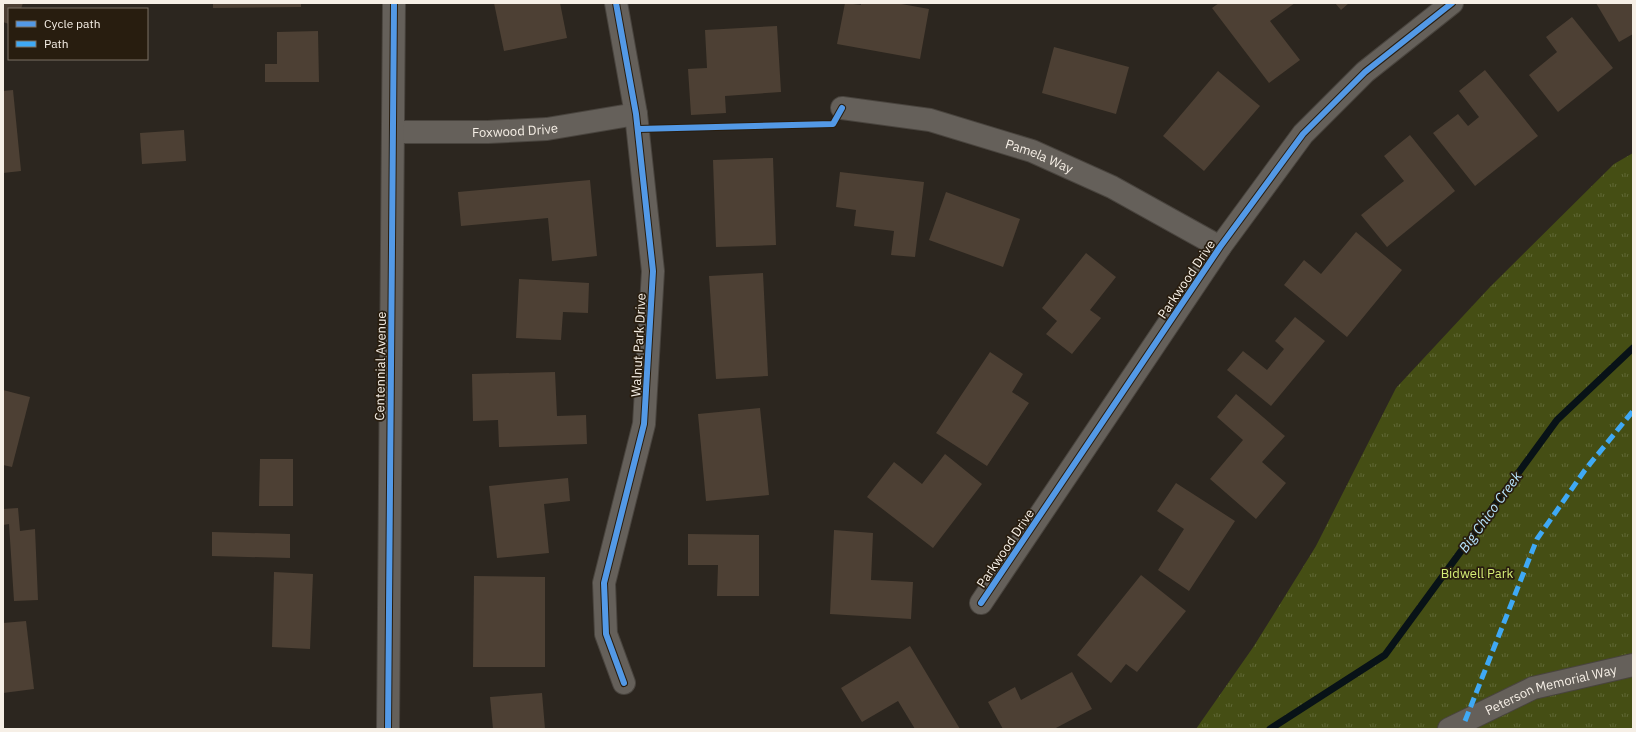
<svg xmlns="http://www.w3.org/2000/svg" width="1636" height="732" viewBox="0 0 1636 732" font-family="'IBM Plex Sans',sans-serif">
  <style>
    .park { fill: url(#park-tufts) }
    .lines { fill: none; stroke-linecap: round; stroke-linejoin: round }
    .stream { stroke: #081217; stroke-width: 7 }
    .building { fill: #4d4034 }
    .street-casing { stroke: #49443e; stroke-width: 24 }
    .secondary-casing { stroke: #49443e; stroke-width: 24 }
    .street { stroke: #65605a; stroke-width: 22 }
    .secondary { stroke: #65605a; stroke-width: 22 }
    .quiet { stroke: #3fa9f5; stroke-width: 5; stroke-dasharray: 10 5; stroke-linecap: butt }
    .cycleway-casing { stroke: #281d0f; stroke-width: 8 }
    .cycleway { stroke: #5399e6; stroke-width: 6 }
    .labels { text-anchor: middle; stroke-width: 3.5; stroke-linejoin: round; paint-order: stroke }
    .street-label { font-size: 13px; fill: #f6efe6; stroke: #281d0f }
    .park-label { font-size: 13px; fill: #d5ed76; stroke: #281d0f }
    .water-label { font-size: 14px; font-style: italic; fill: #b7e4fe; stroke: #281d0f }
  </style>
  <defs>
    <pattern id="park-tufts" width="24" height="20" patternUnits="userSpaceOnUse"><rect width="24" height="20" fill="#454e14"/><path d="M3 7l-1-3M5 7V3M7 7l1-3M15 17l-1-3M17 17v-4M19 17l1-3" fill="none" stroke="#606836"/></pattern>
  </defs>
  <rect width="100%" height="100%" fill="#2c261f"/>
  <polygon class="park" points="1633,153 1633,729 1196,729 1254,646 1316,546 1396,388 1490,287 1614,164"/>
  <g class="lines">
    <polyline class="stream" points="1270,729 1385,655 1557,420 1633,348"/>
  </g>
  <g class="building">
    <polygon points="3,3 23,3 21,9 9,9 9,24 3,22"/>
    <polygon points="213,3 301,3 301,7 213,8"/>
    <polygon points="494,3 560,3 567,38 504,51"/>
    <polygon points="845,3 861,5 861,3 896,3 929,9 920,59 837,44"/>
    <polygon points="1219,3 1295,3 1270,21 1300,60 1269,83 1212,8"/>
    <polygon points="1335,3 1349,3 1341,10"/>
    <polygon points="1596,3 1633,3 1633,34 1619,42"/>
    <polygon points="1572,17 1613,68 1558,112 1529,75 1557,52 1546,37"/>
    <polygon points="777,26 781,92 725,96 726,113 691,115 688,69 707,68 705,30"/>
    <polygon points="318,31 319,82 265,82 265,64 277,64 277,32"/>
    <polygon points="1054,47 1129,67 1116,114 1042,93"/>
    <polygon points="1485,70 1538,136 1475,186 1433,133 1458,114 1468,126 1479,117 1459,91"/>
    <polygon points="1218,71 1260,106 1204,171 1163,136"/>
    <polygon points="13,90 21,171 3,173 3,91"/>
    <polygon points="184,130 186,161 142,164 140,133"/>
    <polygon points="1410,135 1455,191 1387,247 1361,215 1404,181 1384,156"/>
    <polygon points="773,158 776,245 716,247 713,160"/>
    <polygon points="840,172 924,182 915,257 891,255 894,231 854,226 856,210 836,207"/>
    <polygon points="590,180 597,256 552,261 548,218 461,226 458,192"/>
    <polygon points="946,192 1020,219 1003,267 929,240"/>
    <polygon points="1356,232 1402,270 1347,337 1284,285 1304,260 1321,274"/>
    <polygon points="1086,253 1116,277 1090,310 1101,318 1072,354 1046,334 1057,321 1042,308"/>
    <polygon points="763,273 768,376 716,379 709,276"/>
    <polygon points="519,279 589,283 588,313 563,312 561,340 516,338"/>
    <polygon points="1295,317 1325,341 1271,406 1227,370 1243,351 1267,370 1284,349 1275,341"/>
    <polygon points="990,352 1023,374 1012,392 1029,403 987,466 936,433"/>
    <polygon points="555,372 557,416 586,415 587,444 499,447 498,420 473,421 472,374"/>
    <polygon points="3,390 30,397 12,467 3,465"/>
    <polygon points="1236,394 1285,436 1262,462 1286,483 1256,519 1210,479 1243,440 1217,417"/>
    <polygon points="760,408 769,495 706,501 698,414"/>
    <polygon points="945,454 982,484 933,548 867,497 894,462 922,484"/>
    <polygon points="260,459 293,459 293,506 259,506"/>
    <polygon points="568,478 570,501 544,504 549,553 497,558 489,486"/>
    <polygon points="1176,483 1235,521 1189,591 1158,570 1184,529 1157,511"/>
    <polygon points="18,508 20,531 35,529 38,600 14,601 9,524 3,525 3,509"/>
    <polygon points="834,530 873,533 871,580 913,582 911,619 830,614"/>
    <polygon points="212,532 290,534 290,558 212,556"/>
    <polygon points="688,534 759,535 759,596 717,596 718,565 688,565"/>
    <polygon points="274,572 313,574 310,649 272,647"/>
    <polygon points="1141,575 1186,611 1137,672 1126,664 1111,683 1077,655"/>
    <polygon points="474,576 545,577 545,667 473,667"/>
    <polygon points="26,621 34,689 3,693 3,623"/>
    <polygon points="910,646 960,729 915,729 898,701 862,722 841,688"/>
    <polygon points="1072,672 1092,709 1054,729 1003,729 988,702 1015,687 1021,700"/>
    <polygon points="542,693 545,729 493,729 490,697"/>
  </g>
  <g class="lines">
    <defs>
      <g id="street">
        <polyline points="616,3 636,114 653,271 644,424 604,583 606,634 624,683"/>
        <path id="s1" d="M842 108 930 120 1032 151 1112 187 1220 247"/>
        <path id="s2" d="M393 132H488L547 129 636 114"/>
        <polyline points="981,603 1220,247 1303,134 1365,72 1452,3"/>
        <polyline points="388,729 394,3"/>
      </g>
      <g id="secondary">
        <path id="s3" d="M1449 729 1533 688 1633 665"/>
      </g>
    </defs>
    <use href="#street" class="street-casing"/>
    <use href="#secondary" class="secondary-casing"/>
    <use href="#street" class="street"/>
    <use href="#secondary" class="secondary"/>
    <polyline class="quiet" points="1465,721 1537,539 1585,470 1633,411"/>
    <defs>
      <g id="cycleway">
        <polyline points="616,3 636,114 653,271 644,424 604,583 606,634 624,683"/>
        <polyline points="638,129 833,124 842,108"/>
        <polyline points="981,603 1220,247 1303,134 1365,72 1452,3"/>
        <polyline points="388,729 394,3"/>
      </g>
    </defs>
    <use href="#cycleway" class="cycleway-casing"/>
    <use href="#cycleway" class="cycleway"/>
  </g>
  <g class="labels">
    <g class="street-label">
      <text dy="5" stroke="none"><textPath href="#s2" startOffset="122">Foxwood Drive</textPath></text>
      <text dy="5" stroke="none"><textPath href="#s1" startOffset="204">Pamela Way</textPath></text>
      <text transform="translate(1186 279) rotate(-56)" y="5">Parkwood Drive</text>
      <text transform="translate(638 345) rotate(-87)" y="5">Walnut Park Drive</text>
      <text transform="translate(380 366) rotate(-89)" y="5">Centennial Avenue</text>
      <text transform="translate(1005 548) rotate(-56)" y="5">Parkwood Drive</text>
      <text dy="5" stroke="none"><textPath href="#s3" startOffset="110">Peterson Memorial Way</textPath></text>
    </g>
    <g class="park-label">
      <text x="1477" y="578">Bidwell Park</text>
    </g>
    <g class="water-label">
      <text transform="translate(1490 512) rotate(-54)" y="5">Big Chico Creek</text>
    </g>
  </g>
  <rect width="1636" height="732" fill="none" stroke="#f6efe6" stroke-width="8"/>
  <rect x="8" y="8" width="140" height="52" fill="#281d0f" stroke="#7a7165"/>
  <rect x="16" y="21" width="20" height="6" fill="#5399e6" stroke="#7a7165"/>
  <text x="44" y="28" font-size="12" fill="#f6efe6">Cycle path</text>
  <rect x="16" y="41" width="20" height="6" fill="#3fa9f5" stroke="#7a7165"/>
  <text x="44" y="48" font-size="12" fill="#f6efe6">Path</text>
</svg>
